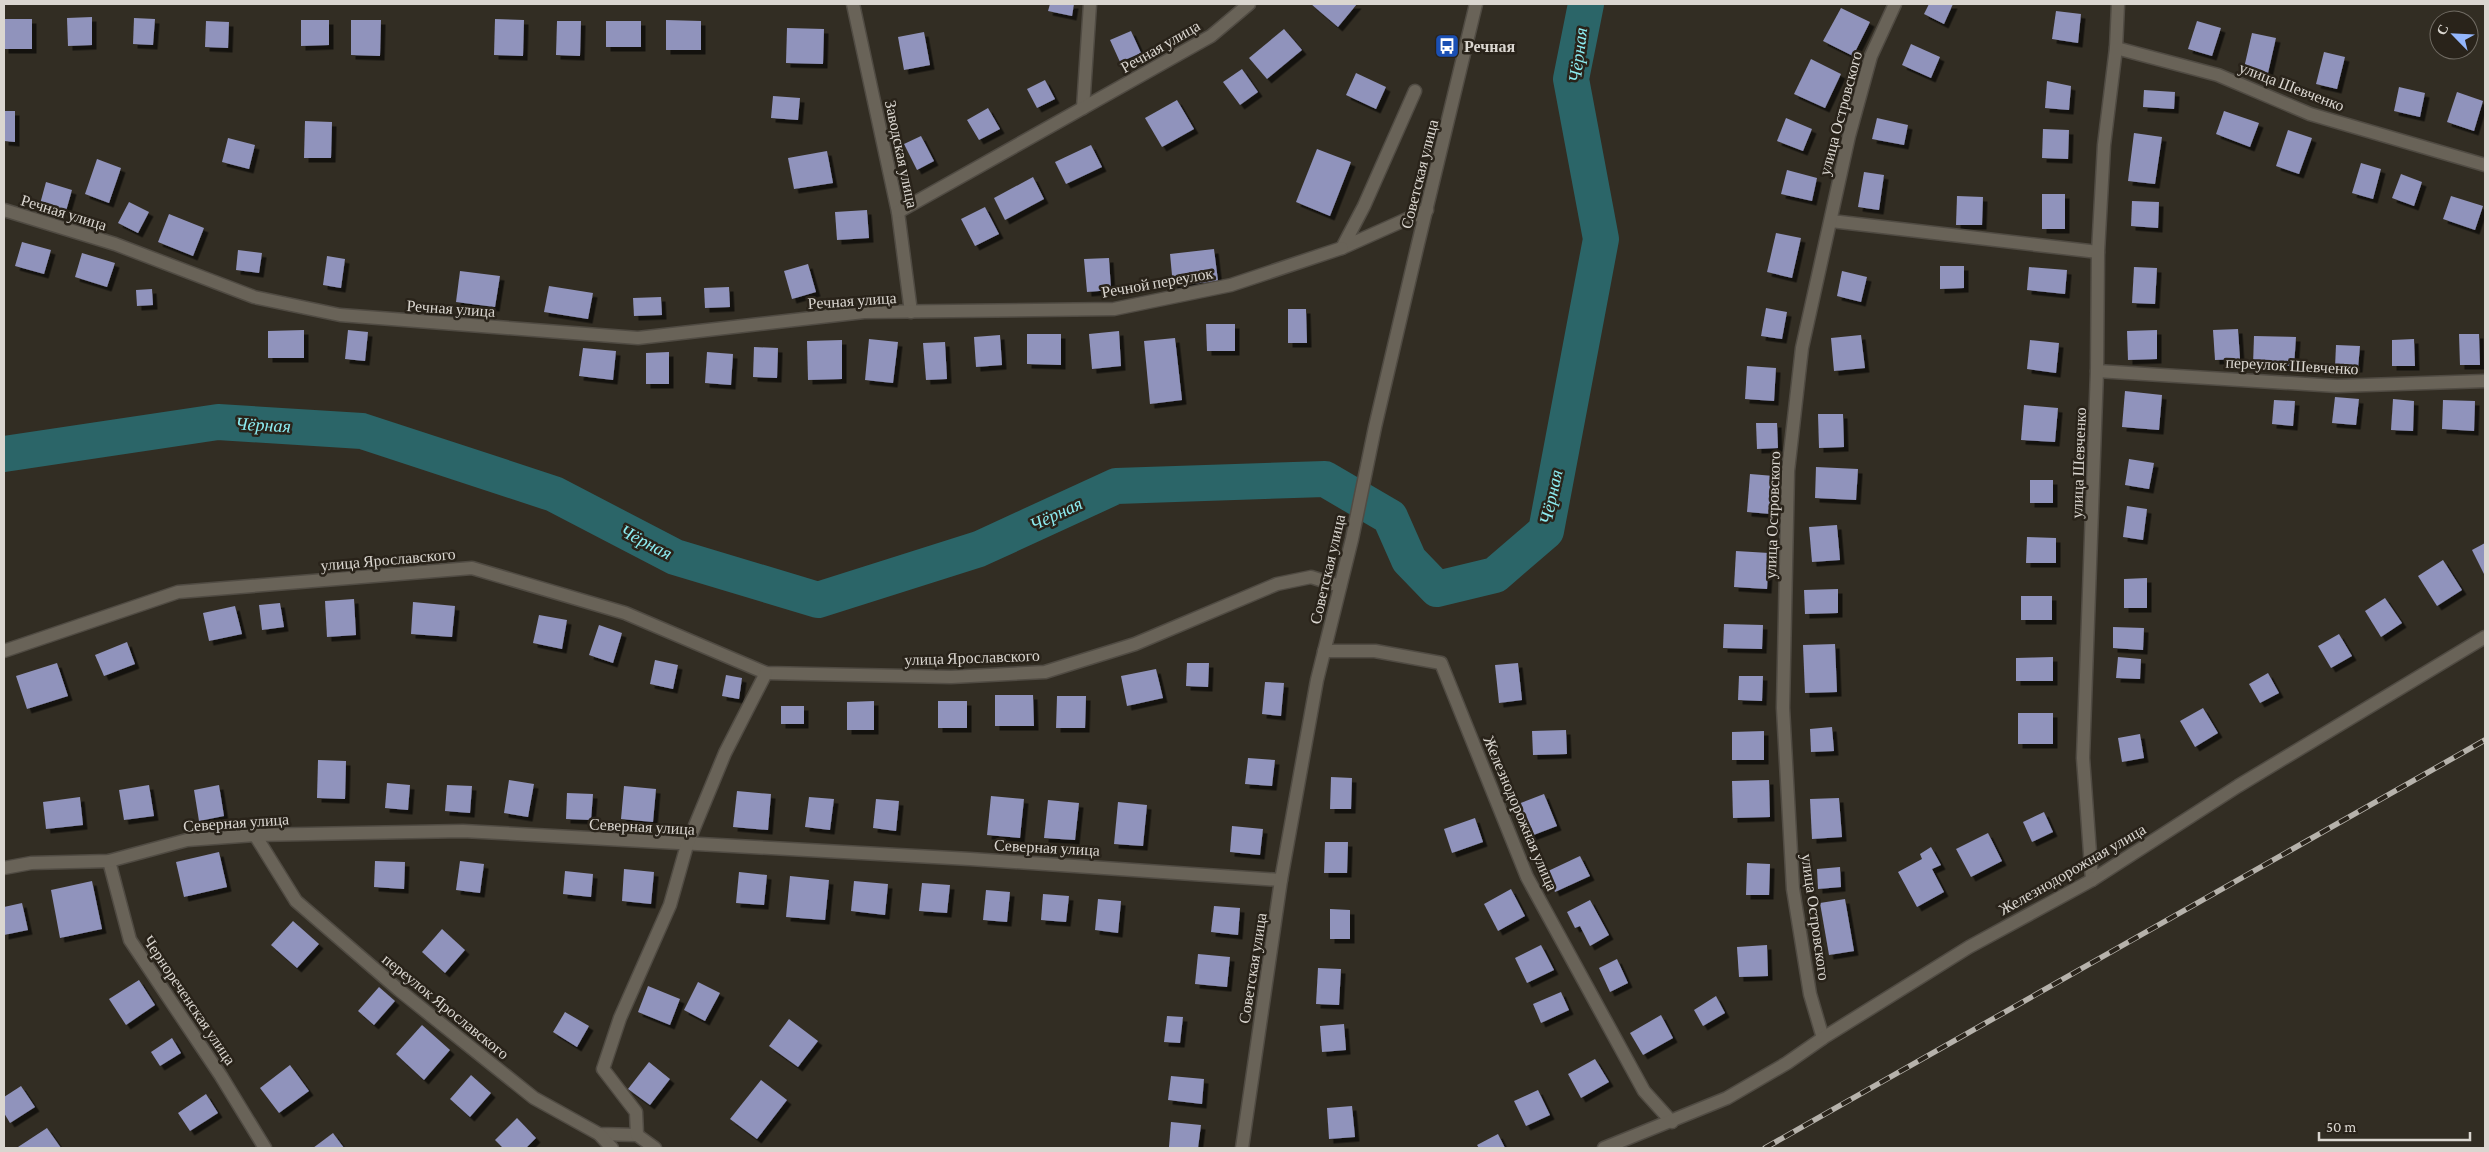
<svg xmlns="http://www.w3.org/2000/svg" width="2489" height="1152" viewBox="0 0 2489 1152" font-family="'Crimson Pro',serif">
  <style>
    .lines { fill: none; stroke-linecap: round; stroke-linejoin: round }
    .river { stroke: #2b6568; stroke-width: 36 }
    .building { fill: #9093bc; filter: url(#shadow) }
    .minor-casing { stroke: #504b43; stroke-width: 15 }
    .secondary-casing { stroke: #504b43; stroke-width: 15 }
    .minor { stroke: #696358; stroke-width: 12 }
    .secondary { stroke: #696358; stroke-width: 12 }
    .rail-casing { stroke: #b6b2ab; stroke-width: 5.5 }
    .rail { stroke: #29231a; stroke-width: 4; stroke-dasharray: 11; stroke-linecap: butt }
    .labels { text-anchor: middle; stroke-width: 5; stroke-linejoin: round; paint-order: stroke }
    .street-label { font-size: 16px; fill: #dad6d0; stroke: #29231a }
    .poi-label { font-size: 16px; font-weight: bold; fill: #dad6d0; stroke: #29231a; text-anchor: start }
    .water-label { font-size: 18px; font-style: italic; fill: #8decf1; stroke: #29231a }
  </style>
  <defs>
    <filter id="shadow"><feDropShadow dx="4.5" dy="4.5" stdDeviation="0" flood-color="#0009"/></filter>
  </defs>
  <rect width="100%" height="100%" fill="#322d23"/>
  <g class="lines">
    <polyline class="river" points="4,454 218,422 362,431 554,494 675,557 818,600 979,549 1116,486 1325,479 1390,517 1409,560 1437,589 1495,575 1546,531 1601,239 1571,79 1586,4"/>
  </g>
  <g class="building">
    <polygon points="1050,4 1074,4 1072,16 1048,11"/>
    <polygon points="1311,4 1357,4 1338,27"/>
    <polygon points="1929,4 1953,4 1944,24 1924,14"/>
    <polygon points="1841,8 1870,22 1853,56 1823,41"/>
    <polygon points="2056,11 2081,14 2078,43 2052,39"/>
    <polygon points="92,17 92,45 68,46 67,18"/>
    <polygon points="134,18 155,19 153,45 133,44"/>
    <rect x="4" y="19" width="28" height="30"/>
    <polygon points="495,19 524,20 523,56 494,55"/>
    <polygon points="301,20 329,20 329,45 301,46"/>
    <polygon points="351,20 381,20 380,56 351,55"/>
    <polygon points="666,20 701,21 701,50 666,50"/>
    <polygon points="206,21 229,22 228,48 205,47"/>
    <polygon points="557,21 581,21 580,56 556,55"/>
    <rect x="606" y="21" width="35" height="26"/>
    <polygon points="2197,21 2221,28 2212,56 2188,49"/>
    <polygon points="787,28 824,29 823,64 786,63"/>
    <polygon points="1284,29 1302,50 1267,79 1249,58"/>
    <polygon points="1131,31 1141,53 1120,62 1110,40"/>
    <polygon points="924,32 930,65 904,70 898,37"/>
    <polygon points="2252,33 2276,38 2268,73 2244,68"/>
    <polygon points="1911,44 1940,57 1931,78 1902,65"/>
    <polygon points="2324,52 2345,57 2337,89 2316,84"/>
    <polygon points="1811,59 1841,74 1825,108 1794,94"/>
    <polygon points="1242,69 1258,92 1240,105 1223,82"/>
    <polygon points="1356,73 1386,87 1376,109 1346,95"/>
    <polygon points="1045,80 1055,99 1037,108 1027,89"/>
    <polygon points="2047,81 2071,86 2069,110 2045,108"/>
    <polygon points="2399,87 2425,93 2420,117 2394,111"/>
    <polygon points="2144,90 2175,92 2174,109 2143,107"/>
    <polygon points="2457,92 2483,101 2474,131 2447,122"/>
    <polygon points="773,96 800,98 798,120 771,118"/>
    <polygon points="1177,100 1194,129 1162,147 1145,118"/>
    <polygon points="988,108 1000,129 979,140 967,120"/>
    <polygon points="4,111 15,111 15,142 4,141"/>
    <polygon points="2224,111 2259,123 2250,147 2216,134"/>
    <polygon points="1786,118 1812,129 1803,151 1777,141"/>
    <polygon points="1877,118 1908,125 1904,145 1872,139"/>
    <polygon points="305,121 332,122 331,158 304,158"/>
    <polygon points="2043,129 2069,130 2068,159 2042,158"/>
    <polygon points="2288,130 2312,138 2299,174 2276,166"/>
    <polygon points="2134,133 2162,137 2155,184 2128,181"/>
    <polygon points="921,136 934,161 917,170 904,144"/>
    <polygon points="228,138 255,145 249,169 222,162"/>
    <polygon points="1091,145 1102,167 1066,184 1055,162"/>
    <polygon points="1317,149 1351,162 1330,216 1296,202"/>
    <polygon points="827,151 833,183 794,189 788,158"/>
    <polygon points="97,159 121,168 109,203 85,194"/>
    <polygon points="2361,163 2381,169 2373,199 2352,193"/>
    <polygon points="1787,170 1817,178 1812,201 1781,194"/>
    <polygon points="1864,172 1884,175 1879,210 1858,207"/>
    <polygon points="2401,174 2422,182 2414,206 2392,198"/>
    <polygon points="1033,177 1044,199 1005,220 994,198"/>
    <polygon points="46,182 72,190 66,211 40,204"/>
    <rect x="2042" y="194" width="23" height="35"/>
    <polygon points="1957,196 1983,197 1982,225 1956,225"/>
    <polygon points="2451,196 2483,206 2475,230 2443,219"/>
    <polygon points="2132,201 2159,202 2158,228 2131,226"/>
    <polygon points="129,202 149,212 138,233 118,223"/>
    <polygon points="985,207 999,234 975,246 961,219"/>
    <polygon points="867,210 869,238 837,240 835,212"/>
    <polygon points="169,214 204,228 193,256 158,242"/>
    <polygon points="1776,233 1801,238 1792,278 1767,272"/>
    <polygon points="22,242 51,250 44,274 15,266"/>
    <polygon points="1214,249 1218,281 1173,286 1170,254"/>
    <polygon points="238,250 262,253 259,273 236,270"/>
    <polygon points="82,253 115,263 107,287 75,277"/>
    <polygon points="327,256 345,259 341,288 323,285"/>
    <polygon points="1109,258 1111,290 1087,292 1084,259"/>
    <polygon points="808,264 816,292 792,299 784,271"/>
    <polygon points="1940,266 1964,266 1964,288 1940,289"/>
    <polygon points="2029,267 2067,270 2065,294 2027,290"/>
    <polygon points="2134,267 2157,268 2155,304 2132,303"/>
    <polygon points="460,271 500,276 495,307 456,302"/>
    <polygon points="1842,271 1867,277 1861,302 1837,296"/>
    <polygon points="549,286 593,293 588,319 544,312"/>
    <polygon points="729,287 730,307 705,308 704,288"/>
    <polygon points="152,289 153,305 137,306 136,290"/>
    <polygon points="661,297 662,315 634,316 633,298"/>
    <polygon points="1766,308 1787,312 1782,339 1761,336"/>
    <polygon points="1288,309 1306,309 1307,343 1288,343"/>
    <polygon points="1206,324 1235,324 1235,351 1207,351"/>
    <polygon points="2238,329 2240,359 2215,360 2213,330"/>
    <polygon points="304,330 304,358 268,358 268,331"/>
    <polygon points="348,330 368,332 365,361 345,359"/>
    <polygon points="2157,330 2157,359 2128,360 2127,331"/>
    <polygon points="1119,331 1121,366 1092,369 1089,334"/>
    <polygon points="1027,334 1061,334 1061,365 1027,364"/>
    <polygon points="2459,334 2479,334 2480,365 2460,365"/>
    <polygon points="1000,335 1002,365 976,367 974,337"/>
    <polygon points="1861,335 1865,368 1834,371 1831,338"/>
    <polygon points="2254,336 2296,337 2294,366 2253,365"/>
    <polygon points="1175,338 1182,400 1150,404 1144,341"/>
    <polygon points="869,339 898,342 893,383 865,380"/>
    <polygon points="2414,339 2415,366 2392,366 2392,340"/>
    <polygon points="842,340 842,379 808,380 807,341"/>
    <polygon points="2030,340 2059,343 2056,373 2027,369"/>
    <polygon points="945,342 947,379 926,380 923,343"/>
    <polygon points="2336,345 2360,346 2358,368 2335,367"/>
    <polygon points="754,347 778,348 777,378 753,377"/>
    <polygon points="583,348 616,351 613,380 579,376"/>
    <polygon points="669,352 669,384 646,384 646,353"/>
    <polygon points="707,352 733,354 731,385 705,383"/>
    <polygon points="1747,366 1776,368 1774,401 1745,399"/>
    <polygon points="2125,391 2162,395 2159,430 2122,427"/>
    <polygon points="2335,397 2359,399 2356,425 2332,423"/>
    <polygon points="2393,399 2414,401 2413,431 2391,430"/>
    <polygon points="2274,400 2295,401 2293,426 2272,424"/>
    <polygon points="2443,400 2475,401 2474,431 2442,429"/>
    <polygon points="2024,405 2058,408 2055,442 2021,440"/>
    <polygon points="1818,414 1843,414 1844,447 1819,448"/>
    <polygon points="1756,423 1777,423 1778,448 1757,449"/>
    <polygon points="2129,459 2154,463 2149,489 2125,485"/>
    <polygon points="1816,467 1858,469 1856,500 1815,498"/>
    <polygon points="1750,474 1774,476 1771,514 1747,512"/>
    <rect x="2030" y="480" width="23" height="23"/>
    <polygon points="2127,506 2147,509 2143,540 2123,537"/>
    <polygon points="1837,525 1840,560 1812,562 1809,527"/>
    <polygon points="2027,537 2056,538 2056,563 2026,563"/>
    <polygon points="2485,543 2485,576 2472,550"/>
    <polygon points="1736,551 1769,553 1767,589 1734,587"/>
    <polygon points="2443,560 2462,590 2437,606 2418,576"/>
    <polygon points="2147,578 2147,608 2124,608 2124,579"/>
    <polygon points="1838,589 1838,613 1805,614 1804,590"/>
    <rect x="2021" y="596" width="31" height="24"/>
    <polygon points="2385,598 2402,623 2381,637 2365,611"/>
    <polygon points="354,599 356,635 327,637 325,601"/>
    <polygon points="413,602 455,606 452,637 411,634"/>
    <polygon points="280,603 284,627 262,630 259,605"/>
    <polygon points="235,606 242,634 209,641 203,613"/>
    <polygon points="539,615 567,620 562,649 533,643"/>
    <polygon points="1724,624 1763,625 1762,649 1723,648"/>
    <polygon points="599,625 622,633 613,663 589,655"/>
    <polygon points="2113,627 2144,628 2143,650 2113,648"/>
    <polygon points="2339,634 2352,656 2331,668 2318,646"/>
    <polygon points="127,642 135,664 104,676 95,655"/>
    <polygon points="1835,644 1837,692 1805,693 1803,645"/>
    <polygon points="2053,657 2053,681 2016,681 2016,658"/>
    <polygon points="2118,657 2141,659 2140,679 2116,678"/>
    <polygon points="655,660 678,665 673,689 650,684"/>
    <polygon points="57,663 68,696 27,709 16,676"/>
    <polygon points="1187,663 1209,663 1208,687 1186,686"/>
    <polygon points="1518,663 1522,700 1499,703 1495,665"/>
    <polygon points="1156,669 1163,698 1127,706 1121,676"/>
    <polygon points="2268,673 2279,693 2260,703 2249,684"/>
    <polygon points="726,675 742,678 739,699 722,696"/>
    <polygon points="1739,676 1763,676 1762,701 1738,700"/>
    <polygon points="1265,682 1284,683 1281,716 1262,714"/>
    <polygon points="995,695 1033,695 1034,726 995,726"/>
    <polygon points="1057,696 1086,696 1085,728 1056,728"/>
    <polygon points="874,701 874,730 847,730 847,702"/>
    <rect x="938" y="701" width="29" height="27"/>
    <rect x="781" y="706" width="23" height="18"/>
    <polygon points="2203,708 2218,733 2195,747 2180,721"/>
    <rect x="2018" y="713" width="35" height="31"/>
    <polygon points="1832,727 1834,751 1811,752 1810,729"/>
    <polygon points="1566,730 1567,754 1533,755 1532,731"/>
    <polygon points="1764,731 1764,760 1732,760 1732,732"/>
    <polygon points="2140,734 2144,758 2122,762 2118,738"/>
    <polygon points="1248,758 1275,760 1272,786 1245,784"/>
    <polygon points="318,760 346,761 345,799 317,798"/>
    <polygon points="1331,777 1352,778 1351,809 1330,809"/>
    <polygon points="509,780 534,784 528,817 504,813"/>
    <polygon points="1769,780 1770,817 1733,818 1732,781"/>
    <polygon points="387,783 410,785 408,810 385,808"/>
    <polygon points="149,785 154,816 124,820 119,790"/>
    <polygon points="219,785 224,816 199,821 194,790"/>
    <polygon points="447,785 472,786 470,813 445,811"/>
    <polygon points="624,786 656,789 653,822 621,819"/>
    <polygon points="737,791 771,794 768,830 733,827"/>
    <polygon points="567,793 593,794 591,820 566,819"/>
    <polygon points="1544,794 1557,826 1531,836 1518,804"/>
    <polygon points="991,796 1024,799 1020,838 987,835"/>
    <polygon points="80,797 83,825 46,829 43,802"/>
    <polygon points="809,797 834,799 830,830 805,827"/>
    <polygon points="1839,798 1842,837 1812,839 1810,799"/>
    <polygon points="876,799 899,801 896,831 873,828"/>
    <polygon points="1048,800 1079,803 1075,840 1044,838"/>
    <polygon points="1118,802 1147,805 1143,846 1114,844"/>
    <polygon points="2044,812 2053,832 2032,842 2023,822"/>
    <polygon points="1475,818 1483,842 1452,853 1444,829"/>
    <polygon points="1232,826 1263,829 1260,855 1230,852"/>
    <polygon points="1988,833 2002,861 1971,877 1956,849"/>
    <polygon points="1325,842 1348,842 1347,873 1324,873"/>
    <polygon points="1931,847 1941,865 1932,869 1944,892 1917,907 1898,872 1922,859 1920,854"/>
    <polygon points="219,852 227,887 184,897 176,862"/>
    <polygon points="1580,856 1590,876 1555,892 1546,872"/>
    <polygon points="375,861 405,862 404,889 374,887"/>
    <polygon points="460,861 484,864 480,893 456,890"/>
    <polygon points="1747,863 1770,864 1769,895 1746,895"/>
    <polygon points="1840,867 1841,887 1818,889 1817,869"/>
    <polygon points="624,869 654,872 651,904 622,901"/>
    <polygon points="565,871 593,874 591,897 563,894"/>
    <polygon points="739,872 767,875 764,905 736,903"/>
    <polygon points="790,876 829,880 825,920 786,917"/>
    <polygon points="92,881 102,929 60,938 51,890"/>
    <polygon points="854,881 888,884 885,915 851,911"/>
    <polygon points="922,883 950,885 947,913 919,911"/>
    <polygon points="1511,889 1525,916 1498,931 1484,904"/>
    <polygon points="986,890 1010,892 1007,922 983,920"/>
    <polygon points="1043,894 1069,896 1066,922 1041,920"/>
    <polygon points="1098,899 1121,901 1118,933 1095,930"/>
    <polygon points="1845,899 1854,951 1829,955 1820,903"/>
    <polygon points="1590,900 1609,935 1590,946 1580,926 1575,928 1567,912"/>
    <polygon points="22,903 28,930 4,935 4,907"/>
    <polygon points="1214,906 1240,908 1238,935 1211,932"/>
    <polygon points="1330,909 1350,910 1350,939 1330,939"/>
    <polygon points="293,921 319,944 297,968 271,945"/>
    <polygon points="442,929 465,950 445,973 422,952"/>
    <polygon points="1541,945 1554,970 1527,983 1515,958"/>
    <polygon points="1767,945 1768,976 1739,977 1737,947"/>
    <polygon points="1198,954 1230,957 1227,987 1195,984"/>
    <polygon points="1617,959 1628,983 1610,992 1599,968"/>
    <polygon points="1318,968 1341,969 1339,1005 1316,1004"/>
    <polygon points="139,980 155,1005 126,1025 109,999"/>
    <polygon points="698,982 720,993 705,1021 684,1010"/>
    <polygon points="648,986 680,999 670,1025 638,1012"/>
    <polygon points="379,987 395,1001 374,1025 358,1011"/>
    <polygon points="1561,992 1569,1010 1541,1023 1533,1004"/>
    <polygon points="1716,996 1725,1013 1703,1026 1694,1010"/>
    <polygon points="565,1012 589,1026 577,1047 553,1032"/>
    <polygon points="1661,1015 1673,1038 1643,1055 1630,1033"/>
    <polygon points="1167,1016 1183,1017 1180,1043 1164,1042"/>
    <polygon points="789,1019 818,1041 798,1067 769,1046"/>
    <polygon points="1344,1024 1346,1050 1322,1052 1320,1026"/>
    <polygon points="422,1025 450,1050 424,1080 396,1054"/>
    <polygon points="172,1038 181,1053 160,1066 151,1052"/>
    <polygon points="1595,1059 1609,1082 1581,1098 1568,1074"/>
    <polygon points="649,1062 670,1079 650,1105 628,1089"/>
    <polygon points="290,1065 309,1091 279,1113 260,1088"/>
    <polygon points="471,1075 491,1093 470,1117 450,1099"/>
    <polygon points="1171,1076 1204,1079 1202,1104 1168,1100"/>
    <polygon points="761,1080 787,1100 757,1139 730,1119"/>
    <polygon points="21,1086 35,1107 10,1123 4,1113 4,1097"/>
    <polygon points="1538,1090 1550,1115 1526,1126 1514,1101"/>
    <polygon points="206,1094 218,1113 190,1131 178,1113"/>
    <polygon points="1352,1106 1355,1137 1329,1139 1327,1108"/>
    <polygon points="517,1118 536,1138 526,1148 503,1148 495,1140"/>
    <polygon points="1171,1122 1201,1125 1198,1148 1169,1147"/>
    <polygon points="47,1128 61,1148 19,1148 18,1147"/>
    <polygon points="333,1133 344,1148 313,1148"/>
    <polygon points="1498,1134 1505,1148 1479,1148 1477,1145"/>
  </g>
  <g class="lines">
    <defs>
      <g id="minor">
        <polyline points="853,4 898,212 911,312"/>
        <polyline points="2116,48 2218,75 2310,114 2485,165"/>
        <polyline points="1415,91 1364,206 1342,248 1427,210"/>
        <polyline points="1083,108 1090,4"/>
        <polyline points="4,210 115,244 254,297 340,315 638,338 864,312 1114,309 1231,285 1342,248"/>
        <polyline points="898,212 1211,36 1249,4"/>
        <polyline points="1831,221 2098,252"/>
        <polyline points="2097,371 2337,386 2485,381"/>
        <polyline points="4,651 178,592 472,568 625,613 766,673 951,677 1045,672 1135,644 1277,584 1311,577 1340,586"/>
        <polyline points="1324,651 1375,651 1441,663 1527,877 1644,1091 1672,1122"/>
        <polyline points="255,835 296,901 399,990 534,1098 599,1134 637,1135 655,1148"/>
        <polyline points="109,861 130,940 221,1076 265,1148"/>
        <polyline points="4,868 31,863 109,861 187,840 255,835 463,831 970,859 1281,880"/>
        <polyline points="2092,880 2083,758 2097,371 2098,252 2104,145 2116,48 2118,4"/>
        <polyline points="1823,1038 1810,994 1793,889 1783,708 1788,471 1802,348 1849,136 1871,56 1895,4"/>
        <polyline points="599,1134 612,1148"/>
        <polyline points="637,1135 636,1112 603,1069 620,1018 670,905 687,845 725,753 766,673"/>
        <polyline points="1604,1148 1727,1098 1787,1063 1823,1038 1969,947 2092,880 2238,786 2485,637"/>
      </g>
      <polyline id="secondary" points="1242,1148 1281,880 1317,680 1352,539 1375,427 1417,248 1476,4"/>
    </defs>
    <use href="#minor" class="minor-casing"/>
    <use href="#secondary" class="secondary-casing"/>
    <use href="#minor" class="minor"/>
    <use href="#secondary" class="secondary"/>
    <defs>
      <polyline id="rail" points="1765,1148 2485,740"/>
    </defs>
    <use href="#rail" class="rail-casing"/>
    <use href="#rail" class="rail"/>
  </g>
  <defs>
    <symbol id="bus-square" viewBox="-11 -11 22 22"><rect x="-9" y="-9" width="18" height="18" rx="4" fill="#1a4fb4" stroke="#29231a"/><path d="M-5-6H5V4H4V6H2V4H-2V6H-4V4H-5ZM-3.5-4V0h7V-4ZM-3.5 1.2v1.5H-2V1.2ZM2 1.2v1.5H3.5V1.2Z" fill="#fff"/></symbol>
  </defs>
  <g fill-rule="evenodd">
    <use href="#bus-square" x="1433" y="32" width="28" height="28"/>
  </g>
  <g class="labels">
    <g class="street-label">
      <text transform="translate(1160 46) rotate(-30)" y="6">Речная улица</text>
      <text transform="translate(2292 86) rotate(21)" y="6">улица Шевченко</text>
      <text transform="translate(1840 113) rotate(-75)" y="6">улица Островского</text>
      <text transform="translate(902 154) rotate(78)" y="6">Заводская улица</text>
      <text transform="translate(1419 174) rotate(-76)" y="6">Советская улица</text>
      <text transform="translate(64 212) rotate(17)" y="6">Речная улица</text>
      <text transform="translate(1157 282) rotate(-10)" y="6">Речной переулок</text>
      <text transform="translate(852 300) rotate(-4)" y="6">Речная улица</text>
      <text transform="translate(451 308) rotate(4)" y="6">Речная улица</text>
      <text transform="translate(2292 365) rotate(3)" y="6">переулок Шевченко</text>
      <text transform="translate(2078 463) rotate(-88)" y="6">улица Шевченко</text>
      <text transform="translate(1772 515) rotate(-88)" y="6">улица Островского</text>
      <text transform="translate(388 559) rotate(-5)" y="6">улица Ярославского</text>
      <text transform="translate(1327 569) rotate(-77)" y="6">Советская улица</text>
      <text transform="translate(972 657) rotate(-2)" y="6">улица Ярославского</text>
      <text transform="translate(1521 813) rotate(67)" y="6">Железнодорожная улица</text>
      <text transform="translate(236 822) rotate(-4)" y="6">Северная улица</text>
      <text transform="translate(642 826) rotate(3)" y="6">Северная улица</text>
      <text transform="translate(1047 847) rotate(3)" y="6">Северная улица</text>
      <text transform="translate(2072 869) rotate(-30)" y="6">Железнодорожная улица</text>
      <text transform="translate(1816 917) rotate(82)" y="6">улица Островского</text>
      <text transform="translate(1252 968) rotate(-81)" y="6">Советская улица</text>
      <text transform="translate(190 1000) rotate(56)" y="6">Чернореченская улица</text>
      <text transform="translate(446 1006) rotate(39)" y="6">переулок Ярославского</text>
    </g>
    <g class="poi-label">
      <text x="1464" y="52">Речная</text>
    </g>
    <g class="water-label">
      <text transform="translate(1578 55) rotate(-83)" y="6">Чёрная</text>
      <text transform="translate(263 425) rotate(3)" y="6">Чёрная</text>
      <text transform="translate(1551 497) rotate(-78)" y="6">Чёрная</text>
      <text transform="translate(1056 514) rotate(-25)" y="6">Чёрная</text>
      <text transform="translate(646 542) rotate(27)" y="6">Чёрная</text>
    </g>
  </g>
  <rect width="2489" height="1152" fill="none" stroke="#dad6d0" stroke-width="10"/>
  <g transform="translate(2454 35) rotate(294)"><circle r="24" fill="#29231a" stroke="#706b63"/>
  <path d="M0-4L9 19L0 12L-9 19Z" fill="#94b7fd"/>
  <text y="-8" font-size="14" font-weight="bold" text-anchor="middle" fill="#dad6d0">С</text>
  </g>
  <path d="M2319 1132v8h151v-8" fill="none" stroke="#dad6d0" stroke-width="2.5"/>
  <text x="2326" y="1132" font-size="15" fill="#dad6d0" stroke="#29231a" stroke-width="4" paint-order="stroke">50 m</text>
</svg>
